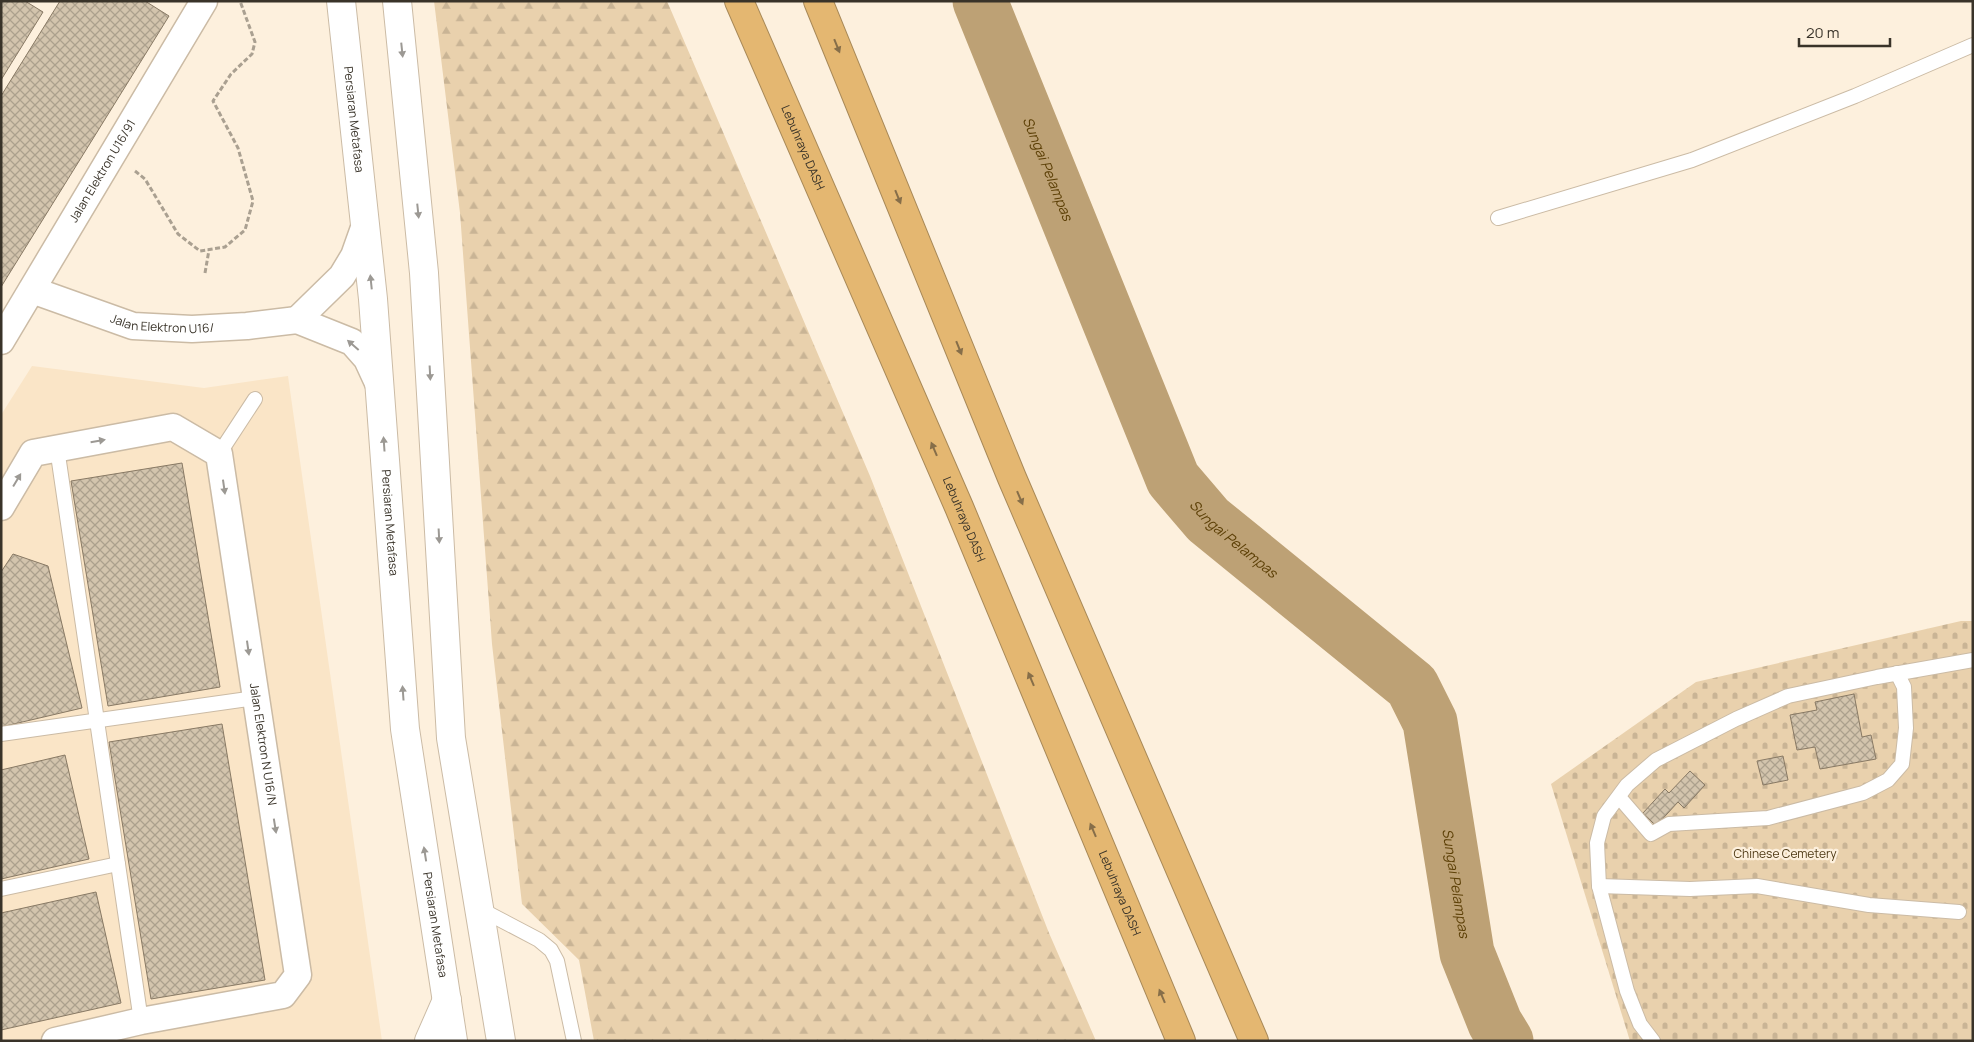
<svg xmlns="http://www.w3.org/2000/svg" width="1974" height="1042" viewBox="0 0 1974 1042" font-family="Manrope,sans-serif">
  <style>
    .built { fill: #fae5c7 }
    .forest { fill: url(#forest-firs) }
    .cemetery { fill: url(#cemetery-stones) }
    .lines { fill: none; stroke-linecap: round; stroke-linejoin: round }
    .river { stroke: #bda175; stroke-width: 55 }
    .building { fill: url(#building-cross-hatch); stroke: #887964 }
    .service-casing { stroke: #cbbba5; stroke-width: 16 }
    .minor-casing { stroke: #cbbba5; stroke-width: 29 }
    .tertiary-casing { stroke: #cbbba5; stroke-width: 30 }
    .motorway-casing { stroke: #a88958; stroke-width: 30 }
    .path { stroke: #aaa091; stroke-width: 3; stroke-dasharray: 5 2.5; stroke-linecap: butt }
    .service { stroke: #fff; stroke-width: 14 }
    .minor { stroke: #fff; stroke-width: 26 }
    .tertiary { stroke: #fff; stroke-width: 28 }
    .motorway { stroke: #e4b771; stroke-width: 28 }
    .oneway { fill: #866e49 }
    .oneway2 { fill: #9c9994 }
    .labels { text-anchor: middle; stroke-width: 4.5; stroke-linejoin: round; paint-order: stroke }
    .street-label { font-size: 12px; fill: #393329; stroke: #fdf0dd }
    .park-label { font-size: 12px; fill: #4f3a16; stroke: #fdf0dd }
    .water-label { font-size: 14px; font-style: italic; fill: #5d4007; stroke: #fdf0dd }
  </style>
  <defs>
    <pattern id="forest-firs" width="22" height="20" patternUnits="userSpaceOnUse" patternTransform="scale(1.25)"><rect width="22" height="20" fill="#e9d1ad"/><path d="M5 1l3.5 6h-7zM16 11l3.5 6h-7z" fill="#c9b495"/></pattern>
    <pattern id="cemetery-stones" width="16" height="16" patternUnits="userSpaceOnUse" patternTransform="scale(1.25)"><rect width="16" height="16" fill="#e9d1ad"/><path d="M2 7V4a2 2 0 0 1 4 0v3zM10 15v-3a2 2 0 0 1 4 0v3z" fill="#c9b495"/></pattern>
    <pattern id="building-cross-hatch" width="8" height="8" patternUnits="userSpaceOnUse" patternTransform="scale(1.25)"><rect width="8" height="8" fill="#d3c4ad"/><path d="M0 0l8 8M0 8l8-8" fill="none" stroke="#aca08d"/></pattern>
  </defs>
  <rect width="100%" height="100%" fill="#fdf0dd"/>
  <polygon class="built" points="32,366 204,388 288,376 382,1041 1,1041 1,415"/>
  <polygon class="forest" points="434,1 667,1 870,476 1049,933 1096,1041 594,1041 579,960 522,904 492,644 460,213"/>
  <polygon class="cemetery" points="1961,621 1973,621 1973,1041 1630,1041 1551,784 1696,682"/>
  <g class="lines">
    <path class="river" id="s1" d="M980 1 1173 479 1208 520 1412 686 1430 722 1467 953 1495 1023 1506 1041"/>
  </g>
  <g class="building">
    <polygon points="1,1 25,1 43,12 1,80"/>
    <polygon points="60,1 145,1 169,16 1,287 1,96"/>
    <polygon points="182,463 220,687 108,706 71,481"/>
    <polygon points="13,554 48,566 82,708 1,727 1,572"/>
    <polygon points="1854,694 1862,737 1871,735 1876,759 1820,769 1815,747 1797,750 1790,715 1817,710 1815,702"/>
    <polygon points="222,724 265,980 151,999 109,742"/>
    <polygon points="65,755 89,859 1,879 1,770"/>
    <polygon points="1783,756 1788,780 1763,785 1757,761"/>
    <polygon points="1690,771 1705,785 1684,808 1678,802 1656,826 1643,813 1665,789 1669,793"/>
    <polygon points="96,892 121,1003 1,1030 1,913"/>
  </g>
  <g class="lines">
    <defs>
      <g id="service">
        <polyline points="1498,218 1692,160 1855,96 1973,45"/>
        <polyline points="57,448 141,1021"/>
        <polyline points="219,454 255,399"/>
        <polyline points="1,734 255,698"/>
        <polyline points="1619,797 1651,834 1669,824 1768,818 1863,793 1888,780 1902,764 1906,728 1904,687 1897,673"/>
        <polyline points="1599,886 1690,889 1757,886 1869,905 1959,912"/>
        <polyline points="1,889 118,864"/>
        <polyline points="480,909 539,940 551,950 557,961 574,1041"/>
        <polyline points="1653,1041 1640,1024 1627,991 1599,886 1597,843 1604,816 1627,785 1656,760 1736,719 1788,696 1877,677 1973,660"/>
      </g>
      <g id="minor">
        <path id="s2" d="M32 290 133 326 192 329 247 326 297 320 352 342 367 359 379 385"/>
        <polyline points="297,320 342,276 354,256 365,225"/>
        <path id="s3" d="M1 341 204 1"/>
        <path id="s4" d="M1 507 33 453 173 427 219 454 298 975 283 995 141 1021 55 1041"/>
      </g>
      <g id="tertiary">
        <path id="s5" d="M341 1 373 299 405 729 453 1041"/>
        <polyline points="397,1 424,273 451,738 501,1041"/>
        <polyline points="429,1041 447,1000"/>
      </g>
      <g id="motorway">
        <path id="s6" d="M739 1 959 507 1181 1041"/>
        <polyline points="818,1 1012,478 1254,1041"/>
      </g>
    </defs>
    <use href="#service" class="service-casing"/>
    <use href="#minor" class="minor-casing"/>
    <use href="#tertiary" class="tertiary-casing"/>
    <use href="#motorway" class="motorway-casing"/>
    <g class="path">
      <polyline points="135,171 145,179 178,234 200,251 225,247 245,230 253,201 238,148 213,101 231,74 252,54 255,42 240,1"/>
      <polyline points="205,273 209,250"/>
    </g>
    <use href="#service" class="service"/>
    <use href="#minor" class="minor"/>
    <use href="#tertiary" class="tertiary"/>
    <use href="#motorway" class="motorway"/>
  </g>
  <defs><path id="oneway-solid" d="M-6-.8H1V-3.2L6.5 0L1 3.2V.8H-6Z" transform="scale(1.25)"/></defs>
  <g class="oneway">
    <use href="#oneway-solid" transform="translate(837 46) rotate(68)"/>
    <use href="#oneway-solid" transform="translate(898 197) rotate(68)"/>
    <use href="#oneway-solid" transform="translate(959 348) rotate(68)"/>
    <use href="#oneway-solid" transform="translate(934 449) rotate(-113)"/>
    <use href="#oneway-solid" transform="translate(1020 498) rotate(67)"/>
    <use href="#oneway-solid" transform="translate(1031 679) rotate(-113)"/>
    <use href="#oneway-solid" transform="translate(1093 830) rotate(-113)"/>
    <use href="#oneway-solid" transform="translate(1162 996) rotate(-113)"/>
  </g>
  <g class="oneway2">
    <use href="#oneway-solid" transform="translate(402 50) rotate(84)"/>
    <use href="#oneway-solid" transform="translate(418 211) rotate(84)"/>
    <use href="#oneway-solid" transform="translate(371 282) rotate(-96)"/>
    <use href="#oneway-solid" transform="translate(353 345) rotate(-139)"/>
    <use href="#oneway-solid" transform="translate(430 373) rotate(87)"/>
    <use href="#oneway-solid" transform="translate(98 441) rotate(-10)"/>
    <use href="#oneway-solid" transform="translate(384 444) rotate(-94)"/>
    <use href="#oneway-solid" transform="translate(17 480) rotate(-59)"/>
    <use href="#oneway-solid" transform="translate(224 487) rotate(82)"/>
    <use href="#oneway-solid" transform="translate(439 536) rotate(87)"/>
    <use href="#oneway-solid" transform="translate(248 648) rotate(82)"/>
    <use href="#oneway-solid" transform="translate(403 693) rotate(-94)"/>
    <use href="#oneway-solid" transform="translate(275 826) rotate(81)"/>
    <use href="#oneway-solid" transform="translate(425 854) rotate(-99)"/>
  </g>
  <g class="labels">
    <g class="street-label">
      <text dy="4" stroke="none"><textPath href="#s5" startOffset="119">Persiaran Metafasa</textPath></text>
      <text dy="4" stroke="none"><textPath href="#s6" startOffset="160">Lebuhraya DASH</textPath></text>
      <text dy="4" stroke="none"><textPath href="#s3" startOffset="198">Jalan Elektron U16/91</textPath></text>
      <text dy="4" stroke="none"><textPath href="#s2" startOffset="136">Jalan Elektron U16/</textPath></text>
      <text dy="4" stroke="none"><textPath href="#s6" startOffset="565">Lebuhraya DASH</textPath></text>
      <text dy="4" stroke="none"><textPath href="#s5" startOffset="524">Persiaran Metafasa</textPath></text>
      <text dy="4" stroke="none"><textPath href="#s4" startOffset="552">Jalan Elektron N U16/N</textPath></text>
      <text dy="4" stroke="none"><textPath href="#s6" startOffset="970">Lebuhraya DASH</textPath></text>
      <text dy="4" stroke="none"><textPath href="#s5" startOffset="929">Persiaran Metafasa</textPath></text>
    </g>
    <g class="park-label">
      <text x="1785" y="858">Chinese Cemetery</text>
    </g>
    <g class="water-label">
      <text dy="5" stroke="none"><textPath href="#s1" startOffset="181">Sungai Pelampas</textPath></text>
      <text dy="5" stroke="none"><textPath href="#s1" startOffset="601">Sungai Pelampas</textPath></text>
      <text dy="5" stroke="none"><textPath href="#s1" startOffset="1036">Sungai Pelampas</textPath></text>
    </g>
  </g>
  <rect width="1974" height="1042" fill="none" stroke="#393329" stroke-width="5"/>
  <path d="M1799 38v8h91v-8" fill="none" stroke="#393329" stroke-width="2.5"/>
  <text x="1806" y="38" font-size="15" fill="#393329" stroke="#fdf0dd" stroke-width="4" paint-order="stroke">20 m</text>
</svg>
